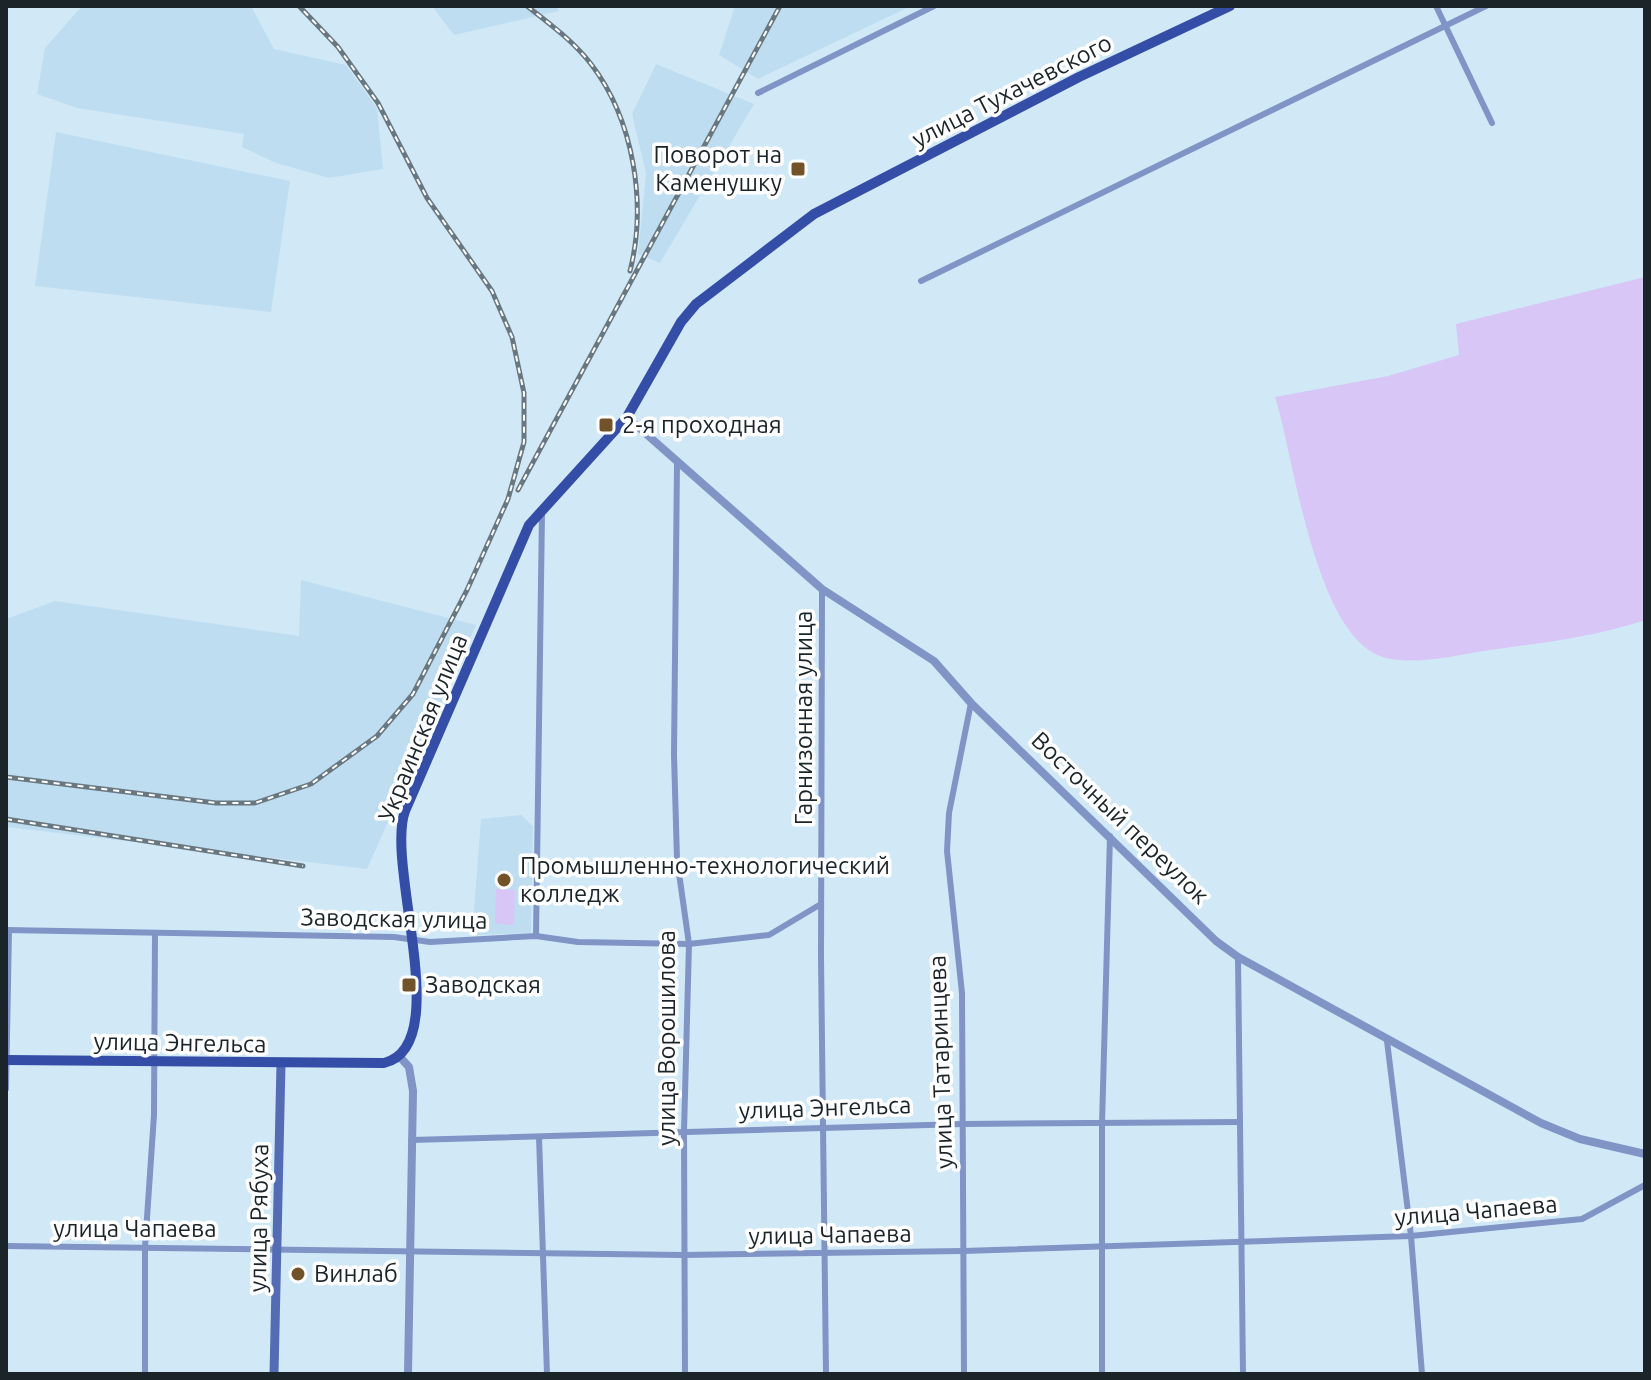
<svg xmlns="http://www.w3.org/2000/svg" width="1651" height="1380" viewBox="0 0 1651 1380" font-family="Ubuntu,sans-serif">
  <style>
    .built { fill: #bfddf0 }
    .green { fill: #d7c6f6 }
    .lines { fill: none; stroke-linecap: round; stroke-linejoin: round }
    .minor { stroke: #8194c6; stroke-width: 6 }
    .tertiary { stroke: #8194c6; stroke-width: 8 }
    .secondary { stroke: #536cb4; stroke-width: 9 }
    .primary { stroke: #344da6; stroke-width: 10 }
    .rail-casing { stroke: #687780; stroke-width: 5 }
    .rail { stroke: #fff; stroke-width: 2; stroke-dasharray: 6; stroke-linecap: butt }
    .poi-dot { fill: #725228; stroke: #fff; stroke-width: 3 }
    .labels { text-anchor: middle; stroke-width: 7; stroke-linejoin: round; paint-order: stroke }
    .street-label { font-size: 24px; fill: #1b2429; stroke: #fff }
    .poi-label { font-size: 24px; fill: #1b2429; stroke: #fff; text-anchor: start }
  </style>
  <rect width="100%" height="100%" fill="#d1e9f7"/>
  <g class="built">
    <polygon points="82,6 251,6 274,49 346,65 377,108 383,169 329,178 276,163 242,147 244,134 77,108 37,94 45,48"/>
    <polygon points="432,6 556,6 559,11 454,35"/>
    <polygon points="735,6 911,6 758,79 719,55"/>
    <polygon points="656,64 754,104 660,263 638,254 646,173 632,114"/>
    <polygon points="56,132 290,181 271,312 35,286"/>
    <polygon points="301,580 476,625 367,869 6,827 6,619 55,601 299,636"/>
    <polygon points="521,815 533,826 531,933 472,935 481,819"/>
  </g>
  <g class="green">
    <path d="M1645 277V620C1592 638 1538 643 1483 651 1452 656 1418 665 1386 658 1315 640 1295 460 1275 397L1388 376 1459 355 1456 324Z"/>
    <polygon points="496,889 515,890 514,925 495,924"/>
  </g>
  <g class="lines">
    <g class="minor">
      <polyline points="1436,6 1492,123"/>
      <polyline points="758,93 934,6"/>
      <polyline points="921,281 1486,6"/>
      <polyline points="677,463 674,755 677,859 689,944 684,1132 685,1374"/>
      <polyline points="822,589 821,958 826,1374"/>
      <polyline points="6,930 394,937 430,942 536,936 578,942 689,944 769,935 821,904"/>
      <polyline points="536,936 542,512"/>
      <polyline points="1238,957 1243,1374"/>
      <polyline points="1387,1041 1411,1236 1422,1374"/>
      <polyline points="6,1089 9,930"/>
      <polyline points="539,1137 547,1374"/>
      <polyline points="411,1140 963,1124 1240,1122"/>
      <polyline points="6,1246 683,1255 963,1251 1411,1236 1582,1219 1645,1185"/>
      <polyline points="145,1374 145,1247 154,1115 155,933"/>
      <polyline points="964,1374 962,993 947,851 949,813 971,703"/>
      <polyline points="1102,1374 1102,1124 1110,836"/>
    </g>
    <g class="tertiary">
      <polyline points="627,417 822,589 934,661 971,703 1216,941 1238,957 1541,1123 1580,1139 1645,1154"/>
      <polyline points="400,1057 409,1067 413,1091 408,1374"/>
    </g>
    <polyline class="secondary" points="274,1374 281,1064"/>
    <path class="primary" d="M6 1060 384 1063C455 1046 385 866 405 811L529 525 627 417 681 322 696 304 814 214 1079 77 1230 6"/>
    <defs>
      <g id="rail">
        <path d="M527 6C550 24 573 41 591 64 634 120 647 204 630 271"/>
        <polyline points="518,490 780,6"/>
        <polyline points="6,777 216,803 255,803 311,784 377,736 413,694 467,590 508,499 524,442 524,393 512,337 492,291 427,198 378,103 338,47 299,6"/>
        <polyline points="6,819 303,866"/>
      </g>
    </defs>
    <use href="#rail" class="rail-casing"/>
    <use href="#rail" class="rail"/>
  </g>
  <g class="poi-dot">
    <rect x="790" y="161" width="16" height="16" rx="4"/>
    <rect x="598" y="417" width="16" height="16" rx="4"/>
    <circle cx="504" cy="880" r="8"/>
    <rect x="401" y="977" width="16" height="16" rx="4"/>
    <circle cx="298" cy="1274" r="8"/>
  </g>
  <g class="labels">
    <g class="street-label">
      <text transform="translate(1012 91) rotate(-27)" y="8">улица Тухачевского</text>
      <text transform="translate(804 718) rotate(-90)" y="8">Гарнизонная улица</text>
      <text transform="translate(423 728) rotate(-68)" y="8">Украинская улица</text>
      <text transform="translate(1120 818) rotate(44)" y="8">Восточный переулок</text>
      <text transform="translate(394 919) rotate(1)" y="8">Заводская улица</text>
      <text transform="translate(667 1038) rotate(-90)" y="8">улица Ворошилова</text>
      <text transform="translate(180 1043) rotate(1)" y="8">улица Энгельса</text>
      <text transform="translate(941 1062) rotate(-92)" y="8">улица Татаринцева</text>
      <text transform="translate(825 1108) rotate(-2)" y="8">улица Энгельса</text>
      <text transform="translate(1476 1211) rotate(-5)" y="8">улица Чапаева</text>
      <text transform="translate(259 1218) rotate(-89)" y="8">улица Рябуха</text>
      <text x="135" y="1237">улица Чапаева</text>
      <text transform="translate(830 1235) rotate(-1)" y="8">улица Чапаева</text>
    </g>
    <g class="poi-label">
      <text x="782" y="163" text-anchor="end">Поворот на<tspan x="782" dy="28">Каменушку</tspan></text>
      <text x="622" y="433">2-я проходная</text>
      <text x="520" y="874">Промышленно-технологический<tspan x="520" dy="28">колледж</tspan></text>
      <text x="425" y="993">Заводская</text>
      <text x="314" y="1282">Винлаб</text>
    </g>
  </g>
  <rect width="1651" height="1380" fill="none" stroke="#1b2429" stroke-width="16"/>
</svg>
